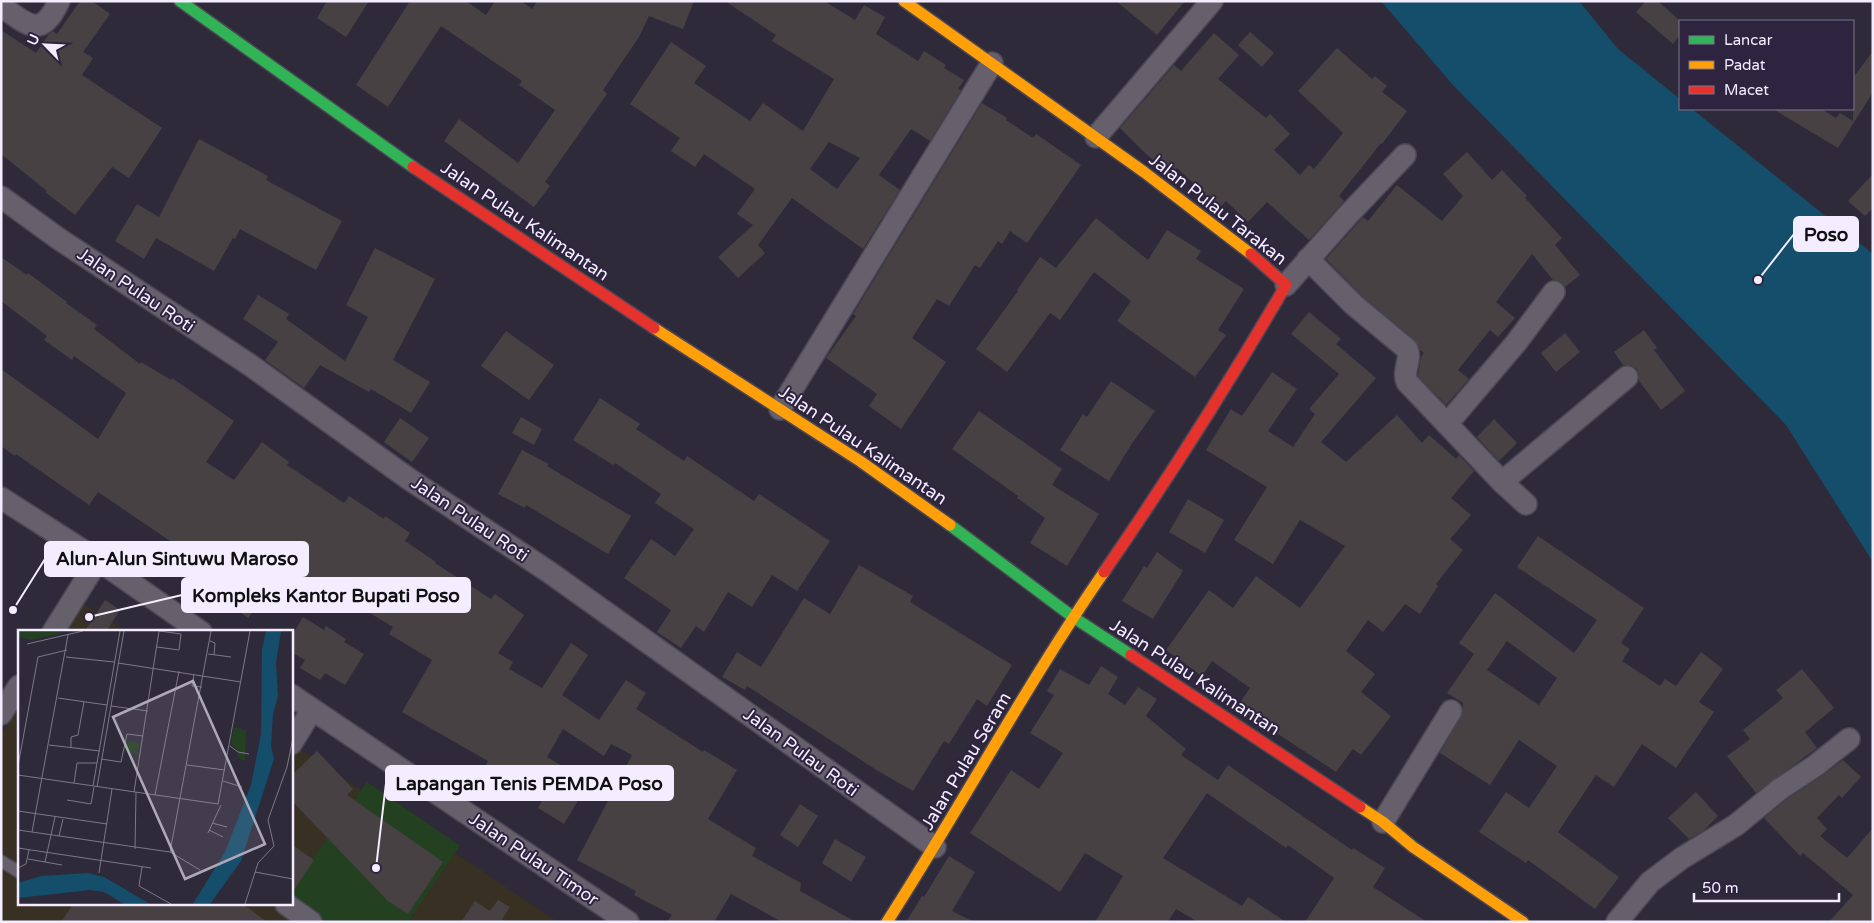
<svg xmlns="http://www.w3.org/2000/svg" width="1874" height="923" viewBox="0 0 1874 923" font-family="'Varela Round',sans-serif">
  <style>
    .commercial { fill: #383023 }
    .green { fill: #234020 }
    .water { fill: #144e6b }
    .building { fill: #484143; fill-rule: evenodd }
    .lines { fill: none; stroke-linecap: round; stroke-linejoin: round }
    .lane-casing { stroke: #4c4755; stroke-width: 14 }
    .street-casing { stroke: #4c4755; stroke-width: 24 }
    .fast-casing { stroke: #4c4755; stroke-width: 14 }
    .slow-casing { stroke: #4c4755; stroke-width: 14 }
    .jam-casing { stroke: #4c4755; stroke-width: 14 }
    .lane { stroke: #65606c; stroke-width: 11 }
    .street { stroke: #65606c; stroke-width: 21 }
    .fast { stroke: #30b455; stroke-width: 11 }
    .slow { stroke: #ff9f0a; stroke-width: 11 }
    .jam { stroke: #e5322d; stroke-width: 11 }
    .labels { text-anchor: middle; stroke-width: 4; stroke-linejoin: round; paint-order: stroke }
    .street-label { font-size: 18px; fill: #f3edff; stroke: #2e243f }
    .inset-road { fill: none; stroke: #7d7888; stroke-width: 1 }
    .view { fill: #aea9ba; fill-opacity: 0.15; stroke: #aea9ba; stroke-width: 2.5 }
    .inset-edge { fill: none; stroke: #f3edff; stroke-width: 2.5 }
    .leader { fill: none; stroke: #f3edff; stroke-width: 2 }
    .callout-dot { fill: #f3edff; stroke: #2e243f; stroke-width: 2 }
    .callout { fill: #f3edff; stroke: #f3edff; stroke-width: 2 }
    .callout-label { font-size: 19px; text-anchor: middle; font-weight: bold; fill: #111 }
  </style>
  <rect width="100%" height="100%" fill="#2f2a39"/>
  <g class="commercial">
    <polygon points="83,603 126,632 65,632"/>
    <polygon points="19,706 19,904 291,904 291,743 558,922 1,922 1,734"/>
  </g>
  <polygon class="green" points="367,782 460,846 408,922 315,922 291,904 291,889"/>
  <polygon class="water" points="1381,1 1579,1 1618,49 1680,99 1680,109 1692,109 1873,254 1873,562 1786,425 1452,84"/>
  <g class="building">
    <polygon points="80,1 92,1 110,14 83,52 93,58 82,75 162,128 129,178 112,167 75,215 45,192 47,191 1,154 1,30 36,53 49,34 53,31 57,34"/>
    <polygon points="327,1 369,1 346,37 317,18"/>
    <polygon points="410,1 466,1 486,15 495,1 521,1 532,9 537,1 694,1 683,29 649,16 639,37 603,90 607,94 545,182 550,186 534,207 444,141 459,119 518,163 555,110 519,85 522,81 441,26 388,107 356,85"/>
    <path d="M725 1H824L855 20 864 5 885 17 876 34 918 61 924 51 946 65 944 68 964 80 958 89 961 90 930 141 911 129 879 175 900 190 863 249 792 198 758 245 765 253 738 278 718 257 753 225 737 214 755 189 704 154 695 167 671 151 680 138 630 104 671 42 706 66 694 83 750 121 763 103 803 131 834 79 772 41 776 35ZM829 142 860 158 837 189 810 169Z"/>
    <polygon points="1116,1 1185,1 1157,35"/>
    <polygon points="1646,1 1658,1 1680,21 1680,35 1673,44 1636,12"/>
    <polygon points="1250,32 1274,53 1262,67 1238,45"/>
    <polygon points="1214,33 1239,55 1218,79 1266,118 1270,114 1290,134 1274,150 1300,175 1309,165 1314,169 1343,133 1298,91 1337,48 1372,79 1375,76 1387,86 1382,92 1407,111 1382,144 1381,143 1339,196 1344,201 1309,240 1267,202 1248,222 1226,201 1220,208 1177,168 1172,174 1147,155 1120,128 1174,65 1181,71"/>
    <polygon points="1873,51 1873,92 1838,148 1773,109 1821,109 1836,118 1840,113 1853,121 1853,78"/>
    <polygon points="982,103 1007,118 1006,120 1033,138 1036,134 1081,165 1027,243 1010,231 1002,244 998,241 980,268 975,265 949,306 937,299 912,338 946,362 901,429 869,406 877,394 826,358 856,316 853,314"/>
    <polygon points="199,139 268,176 266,180 342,221 316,270 240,229 235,239 233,238 214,271 156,238 144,259 115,241 137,204 159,217"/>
    <polygon points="1467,152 1492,180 1502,170 1527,196 1525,198 1562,238 1555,245 1580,275 1565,287 1561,282 1553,280 1532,254 1496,302 1515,318 1498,337 1490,330 1458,370 1469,379 1446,405 1418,376 1421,357 1424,353 1420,350 1415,340 1362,296 1326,259 1363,217 1368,221 1397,185 1442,221 1463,196 1443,174"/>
    <polygon points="1873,174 1873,208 1865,216 1848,201"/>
    <polygon points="1096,218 1148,260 1167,230 1201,251 1196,259 1244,289 1218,330 1226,335 1195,377 1117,321 1131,301 1094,272 1060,320 1050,313 1007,372 976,349 1018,291 1017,290 1040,257 1056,268"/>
    <polygon points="375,248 435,279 393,360 430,382 411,413 371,389 369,392 320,365 304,388 265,360 278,342 243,319 258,295 289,314 286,319 345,361 368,317 346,305"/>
    <polygon points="1,257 27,275 28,273 67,302 66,303 97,325 94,329 140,364 141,362 171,380 172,378 234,421 206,462 234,480 262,442 289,462 287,465 344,503 349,496 384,519 385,516 410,533 405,541 436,562 435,563 491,599 495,594 524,615 498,653 513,662 509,669 542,688 571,643 588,655 562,695 599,720 626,680 646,693 636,709 703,752 704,750 737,770 708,819 756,848 752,856 801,883 800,891 856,922 782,922 731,894 714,922 667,922 672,915 634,895 636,891 577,860 632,755 611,744 604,756 563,729 547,757 589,782 564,824 538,808 546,794 510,773 506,779 485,766 488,761 402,712 432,660 389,634 393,627 350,601 346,608 284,570 248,618 191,575 201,562 98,492 89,505 16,454 15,456 1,446 1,369 98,439 126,393 74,356 72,360 44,340 47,336 1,301"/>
    <polygon points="1309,312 1341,339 1336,344 1376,378 1321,442 1346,462 1397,415 1422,443 1429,435 1456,459 1459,455 1474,471 1451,498 1471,515 1450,539 1463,550 1436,584 1438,586 1420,614 1405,604 1383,632 1368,620 1346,651 1375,674 1361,692 1391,716 1361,755 1353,749 1336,772 1237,707 1250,688 1212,661 1202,676 1166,650 1209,590 1233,608 1256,576 1300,608 1345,546 1300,520 1273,564 1234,540 1267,487 1206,450 1231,409 1242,416 1272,372 1297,389 1268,431 1293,447 1315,414 1309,409 1339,374 1291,334"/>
    <polygon points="1644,330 1657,348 1654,350 1685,391 1661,410 1639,381 1639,374 1637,369 1631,365 1623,365 1614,352"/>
    <polygon points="506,331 554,365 529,400 481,366"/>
    <polygon points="1565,333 1580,352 1556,372 1541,353"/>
    <polygon points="1111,381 1155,411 1131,445 1109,481 1060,450 1083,414 1087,417"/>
    <polygon points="600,398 640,424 636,429 684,461 687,456 754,501 759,494 830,541 797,591 772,575 752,607 728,592 704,632 696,626 681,648 657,632 671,610 624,578 651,539 675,556 694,529 655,503 661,494 615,463 613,465 573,440"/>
    <polygon points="979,411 1062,469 1052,485 1099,514 1067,566 1030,543 1045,518 1017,498 1018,496 952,449"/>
    <polygon points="521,417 542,429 534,445 512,433"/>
    <polygon points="400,418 429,438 412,462 384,442"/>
    <polygon points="1494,419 1517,443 1499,461 1477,437"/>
    <polygon points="522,450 549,464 547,466 631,516 608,554 526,505 525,508 498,494"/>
    <polygon points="1188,499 1224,520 1205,553 1169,532"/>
    <path d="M1538 536 1644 608 1621 643 1630 649 1622 661 1660 686 1665 679 1676 686 1701 652 1723 669 1699 702 1714 712 1676 768 1642 744 1614 787 1596 775 1558 832 1619 877 1595 909 1528 860 1526 863 1479 832 1506 792 1529 808 1557 766 1519 740 1490 785 1440 753 1463 712V703L1447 693 1474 654 1459 643 1495 593 1574 653 1597 620 1517 567ZM1507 641 1557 678 1539 705 1487 670Z"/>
    <polygon points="1157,552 1183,571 1153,619 1122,601 1144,566 1147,568"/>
    <polygon points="859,565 913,596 910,602 1012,665 987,706 977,699 949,744 944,741 913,791 878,771 747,686 745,690 722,677 737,652 761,667 804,598 830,614"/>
    <polygon points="105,600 120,610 106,632 84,632"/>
    <polygon points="303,617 324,630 326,626 346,639 344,642 364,654 345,685 325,673 320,680 300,668 305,660 291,652 291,637"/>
    <polygon points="1101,666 1118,677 1108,694 1125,705 1138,687 1157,699 1146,716 1186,749 1181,755 1218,780 1228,765 1352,850 1353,848 1385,868 1373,887 1427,922 1305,922 1334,878 1288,845 1286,848 1207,793 1163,858 1242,906 1248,897 1286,922 1198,922 1176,909 1168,922 1095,922 1123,876 1085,853 1060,892 970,833 1011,770 1039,789 1063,753 1030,733 1054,695 1047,691 1060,669 1089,685"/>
    <polygon points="1802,669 1834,708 1805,732 1817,748 1756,793 1727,756 1750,739 1743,730 1783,698 1776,690"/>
    <polygon points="317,751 353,789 347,795 443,862 408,914 388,901 291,800 291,776"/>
    <polygon points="1843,760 1861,777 1842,798 1839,795 1817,818 1827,829 1820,836 1847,858 1873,828 1873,922 1829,922 1853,895 1803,853 1800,856 1764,818 1787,799 1822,776"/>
    <polygon points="1696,792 1718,816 1703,831 1689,839 1668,818"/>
    <polygon points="800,804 818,816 798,847 780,835"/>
    <polygon points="835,839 866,857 851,882 822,863"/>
    <polygon points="291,844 314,860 292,893 291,893"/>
    <polygon points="949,856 975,872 952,911 974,922 906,922 922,896 924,897"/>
    <polygon points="498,900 510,907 502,919 507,922 461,922 475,901 490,911"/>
    <polygon points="73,904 243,904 267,922 61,922"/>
  </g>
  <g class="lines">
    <defs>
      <polyline id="lane" points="1,861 19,872"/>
      <g id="street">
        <path d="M1 6C28 25 41 40 59 1"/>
        <polyline points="1096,137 1212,1"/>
        <polyline points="1,197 59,239 250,365 409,479 549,572 935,847"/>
        <path d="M1308 259 1354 305 1407 349C1412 359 1402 371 1407 382L1502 482 1526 504"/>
        <polyline points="1286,285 1347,216 1405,155"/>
        <polyline points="780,409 992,63"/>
        <polyline points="1447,424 1516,343 1554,292"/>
        <polyline points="1502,482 1627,377"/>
        <polyline points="1,498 98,560 201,632"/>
        <polyline points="53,632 98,560"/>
        <polyline points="291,695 628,922"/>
        <polyline points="1,714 19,686"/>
        <polyline points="291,744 312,710"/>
        <polyline points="1383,822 1451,711"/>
        <polyline points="286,904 311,922"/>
        <polyline points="1617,922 1650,882 1682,858 1736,825 1780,789 1815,766 1849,739"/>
      </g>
      <g id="fast">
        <polyline points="180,1 413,167"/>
        <polyline points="950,525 1073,617 1131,655"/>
      </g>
      <g id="slow">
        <polyline points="904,1 1144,172 1251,254"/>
        <polyline points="654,328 860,461 950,525"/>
        <polyline points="1360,807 1383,822 1413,847 1523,922"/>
        <path d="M887 922C961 807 1026 685 1104 572"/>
      </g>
      <g id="jam">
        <polyline points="413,167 654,328"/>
        <path d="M1104 572C1168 479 1229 383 1286 285L1251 254"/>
        <polyline points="1131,655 1360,807"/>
      </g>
    </defs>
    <use href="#lane" class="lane-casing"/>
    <use href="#street" class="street-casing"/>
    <use href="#fast" class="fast-casing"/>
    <use href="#slow" class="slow-casing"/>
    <use href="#jam" class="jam-casing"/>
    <use href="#lane" class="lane"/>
    <use href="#street" class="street"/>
    <use href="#fast" class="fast"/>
    <use href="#slow" class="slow"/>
    <use href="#jam" class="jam"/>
  </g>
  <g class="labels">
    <g class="street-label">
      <text transform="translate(1218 209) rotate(38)" y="6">Jalan Pulau Tarakan</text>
      <text transform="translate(525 221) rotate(34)" y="6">Jalan Pulau Kalimantan</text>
      <text transform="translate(136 290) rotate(34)" y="6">Jalan Pulau Roti</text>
      <text transform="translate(863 445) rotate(34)" y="6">Jalan Pulau Kalimantan</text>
      <text transform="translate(470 519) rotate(34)" y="6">Jalan Pulau Roti</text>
      <text transform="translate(1195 677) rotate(33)" y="6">Jalan Pulau Kalimantan</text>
      <text transform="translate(801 752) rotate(36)" y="6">Jalan Pulau Roti</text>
      <text transform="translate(966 761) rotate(-59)" y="6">Jalan Pulau Seram</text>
      <text transform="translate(534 859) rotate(34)" y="6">Jalan Pulau Timor</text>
    </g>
  </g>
  <g transform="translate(18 630)">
    <rect width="275" height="275" fill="#2f2a39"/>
    <path d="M0 1H44V3L12 10 0 6ZM216 97 228 100 227 131 219 127V119L213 114ZM108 111 121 113 119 124 106 121Z" fill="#234020"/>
    <path d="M248 1H263L258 33 260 66 255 84 253 116 256 129 223 231 192 274H175L207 222 233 155 243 104 244 19ZM70 243 86 247 132 274H106L86 262 72 260 0 268V253L23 246Z" fill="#144e6b"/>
    <path class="inset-road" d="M192 11 197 13 196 25M9 14 65 1M139 17 161 20 163 4 141 1M190 24 213 27M48 27 96 32M100 33 223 52M176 44 174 56 184 57M40 68 89 75M93 76 130 81M31 115 82 121M212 116 220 122 231 124M53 118V107L60 105 66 72M83 129 103 132 109 104 125 106M169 135 207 140M0 136 20 27 49 20M0 145 200 174 232 1M205 151 224 157M56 153 59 133H79M75 156 102 1M79 157 106 1M116 162 141 1M137 165 161 41M49 170 73 174 76 157M0 181 89 194M37 187 27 232 44 235M194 193 209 197M0 200 152 222M191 200 205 207M14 202 50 5M190 203 203 175M41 206 45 189M0 218 133 238M117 219 118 162M152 222 193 1M152 222 182 240M10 229 27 232M124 237 121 256 153 274M0 238 8 234 11 220M237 242 275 249M81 243 94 159M227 274 240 233 256 216 250 190 269 137 275 108"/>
    <path class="view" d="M175 51 247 214 167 249 95 87Z"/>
    <rect width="275" height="275" class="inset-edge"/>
  </g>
  <path class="leader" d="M1758 280L1794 234M13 610L45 559M89 617L182 595M376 868L386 783"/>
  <g class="callout-dot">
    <circle cx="1758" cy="280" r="5"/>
    <circle cx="13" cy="610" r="5"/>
    <circle cx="89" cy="617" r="5"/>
    <circle cx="376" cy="868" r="5"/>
  </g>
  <g class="callout">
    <rect x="1794" y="217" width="64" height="34" rx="5"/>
    <rect x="45" y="542" width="263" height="34" rx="5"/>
    <rect x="182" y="578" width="288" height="34" rx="5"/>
    <rect x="386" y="766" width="287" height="34" rx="5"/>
  </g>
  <g class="callout-label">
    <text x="1826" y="241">Poso</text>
    <text x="177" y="565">Alun-Alun Sintuwu Maroso</text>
    <text x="326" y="602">Kompleks Kantor Bupati Poso</text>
    <text x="529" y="790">Lapangan Tenis PEMDA Poso</text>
  </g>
  <rect width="1874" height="923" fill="none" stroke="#f3edff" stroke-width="5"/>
  <rect x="1679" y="20" width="175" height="90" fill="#2e243f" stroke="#7d748c"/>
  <rect x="1689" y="36" width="25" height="8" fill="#30b455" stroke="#7d748c"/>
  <text x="1724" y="45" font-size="15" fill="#f3edff">Lancar</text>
  <rect x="1689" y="61" width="25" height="8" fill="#ff9f0a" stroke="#7d748c"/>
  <text x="1724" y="70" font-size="15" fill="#f3edff">Padat</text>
  <rect x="1689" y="86" width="25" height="8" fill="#e5322d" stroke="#7d748c"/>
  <text x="1724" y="95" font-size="15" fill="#f3edff">Macet</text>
  <g transform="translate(45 45) rotate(294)" stroke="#2e243f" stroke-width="4" paint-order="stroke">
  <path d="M0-4L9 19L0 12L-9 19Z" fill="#f3edff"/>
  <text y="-8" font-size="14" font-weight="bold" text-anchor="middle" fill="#f3edff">U</text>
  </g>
  <path d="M1694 893v8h145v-8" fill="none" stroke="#f3edff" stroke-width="2.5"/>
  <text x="1702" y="893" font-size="15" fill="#f3edff" stroke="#2e243f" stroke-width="4" paint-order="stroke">50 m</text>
</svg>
